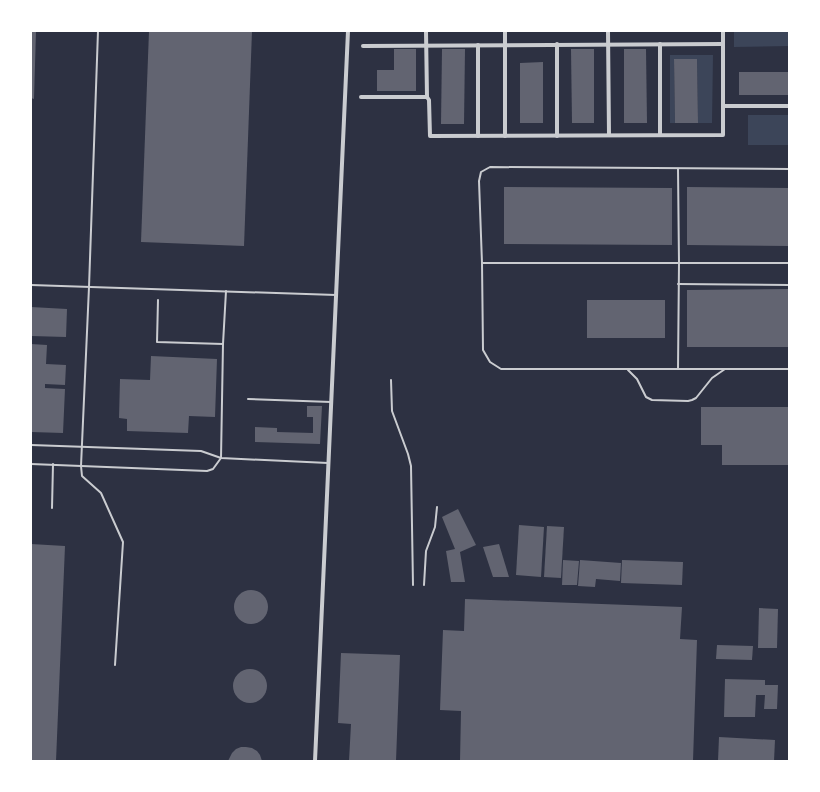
<svg xmlns="http://www.w3.org/2000/svg" width="820" height="792" viewBox="0 0 820 792" font-family="'IBM Plex Sans',sans-serif">
  <style>
    .green { fill: #3c4559 }
    .building { fill: #626471 }
    .lines { fill: none; stroke-linecap: round; stroke-linejoin: round }
    .service { stroke: #caccd0; stroke-width: 2 }
    .minor { stroke: #caccd0; stroke-width: 4 }
  </style>
  <rect width="100%" height="100%" fill="#2d3142"/>
  <g class="green">
    <polygon points="734,31 789,31 789,46 734,47"/>
    <polygon points="670,55 713,55 712,123 698,123 697,59 674,59 675,123 670,123"/>
    <rect x="748" y="115" width="41" height="30"/>
  </g>
  <g class="building">
    <polygon points="31,31 36,31 34,99 31,98"/>
    <polygon points="149,31 252,31 244,246 141,242"/>
    <polygon points="394,49 416,49 416,91 377,91 377,70 394,70"/>
    <polygon points="442,49 465,49 464,124 441,124"/>
    <polygon points="571,49 594,49 594,123 572,123"/>
    <polygon points="624,49 646,49 647,123 624,123"/>
    <polygon points="674,59 697,59 698,123 675,123"/>
    <polygon points="543,62 543,123 520,123 520,63"/>
    <rect x="739" y="72" width="50" height="23"/>
    <polygon points="504,187 672,188 672,245 504,244"/>
    <polygon points="687,187 789,188 789,246 687,245"/>
    <polygon points="789,289 789,347 687,347 687,290"/>
    <rect x="587" y="300" width="78" height="38"/>
    <polygon points="31,307 67,309 66,337 31,336"/>
    <polygon points="31,344 47,345 46,364 66,365 65,385 45,384 45,388 65,389 63,433 31,432"/>
    <polygon points="151,356 217,359 215,417 189,416 188,433 127,431 127,419 119,418 120,379 150,380"/>
    <polygon points="307,406 322,406 320,444 255,442 255,427 277,428 277,432 313,433 313,417 307,417"/>
    <polygon points="701,407 789,407 789,465 722,465 722,445 701,445"/>
    <polygon points="458,509 476,545 460,552 465,582 451,582 446,551 455,549 442,517"/>
    <polygon points="519,525 544,527 541,577 516,575"/>
    <polygon points="547,526 564,527 561,578 544,577"/>
    <polygon points="31,544 65,546 56,761 31,761"/>
    <polygon points="499,544 509,577 493,577 483,547"/>
    <polygon points="563,560 579,561 577,585 562,585"/>
    <polygon points="580,560 621,563 620,581 596,579 595,587 578,586"/>
    <polygon points="622,560 683,562 682,585 621,583"/>
    <circle cx="251" cy="607" r="17"/>
    <polygon points="465,599 682,607 680,639 697,640 693,761 460,761 461,711 440,710 443,630 464,631"/>
    <polygon points="759,608 778,609 777,648 758,648"/>
    <polygon points="717,645 753,646 752,660 716,659"/>
    <polygon points="341,653 400,655 396,761 349,761 351,724 338,723"/>
    <circle cx="250" cy="686" r="17"/>
    <polygon points="725,679 765,680 765,685 778,685 777,709 764,709 765,695 756,695 755,717 724,717"/>
    <polygon points="719,737 775,740 774,761 718,761"/>
    <polygon points="241,747 246,747 252,748 257,751 260,755 262,761 228,761 232,753 236,749"/>
  </g>
  <g class="lines">
    <g class="service">
      <polyline points="98,31 89,287 81,466 82,476 101,493 123,542 115,665"/>
      <polyline points="678,169 679,263 678,369"/>
      <polyline points="789,169 490,167 481,172 479,181 482,263 483,350 490,362 501,369 789,369"/>
      <polyline points="482,263 789,263"/>
      <polyline points="678,284 789,285"/>
      <polyline points="31,285 336,295"/>
      <polyline points="158,300 157,342 223,344"/>
      <polyline points="628,370 637,379 646,397 652,400 688,401 692,400 696,398 712,378 725,369"/>
      <polyline points="391,380 392,411 408,454 411,466 413,585"/>
      <polyline points="248,399 331,402"/>
      <polyline points="31,445 201,451 221,458 328,463"/>
      <polyline points="31,464 207,471 213,469 221,458 223,344 226,291"/>
      <polyline points="52,508 53,464"/>
      <polyline points="424,585 426,551 435,527 437,507"/>
    </g>
    <g class="minor">
      <polyline points="426,31 427,97 429,100 430,136 723,135 723,31"/>
      <polyline points="505,31 505,136"/>
      <polyline points="608,31 609,135"/>
      <polyline points="557,44 557,136"/>
      <polyline points="363,46 723,44"/>
      <polyline points="361,97 427,97"/>
      <polyline points="723,106 789,106"/>
      <polyline points="660,135 660,44"/>
      <polyline points="478,136 478,45"/>
      <polyline points="315,761 348,31"/>
    </g>
  </g>
  <rect width="820" height="792" fill="none" stroke="#ffffff" stroke-width="64"/>
</svg>
